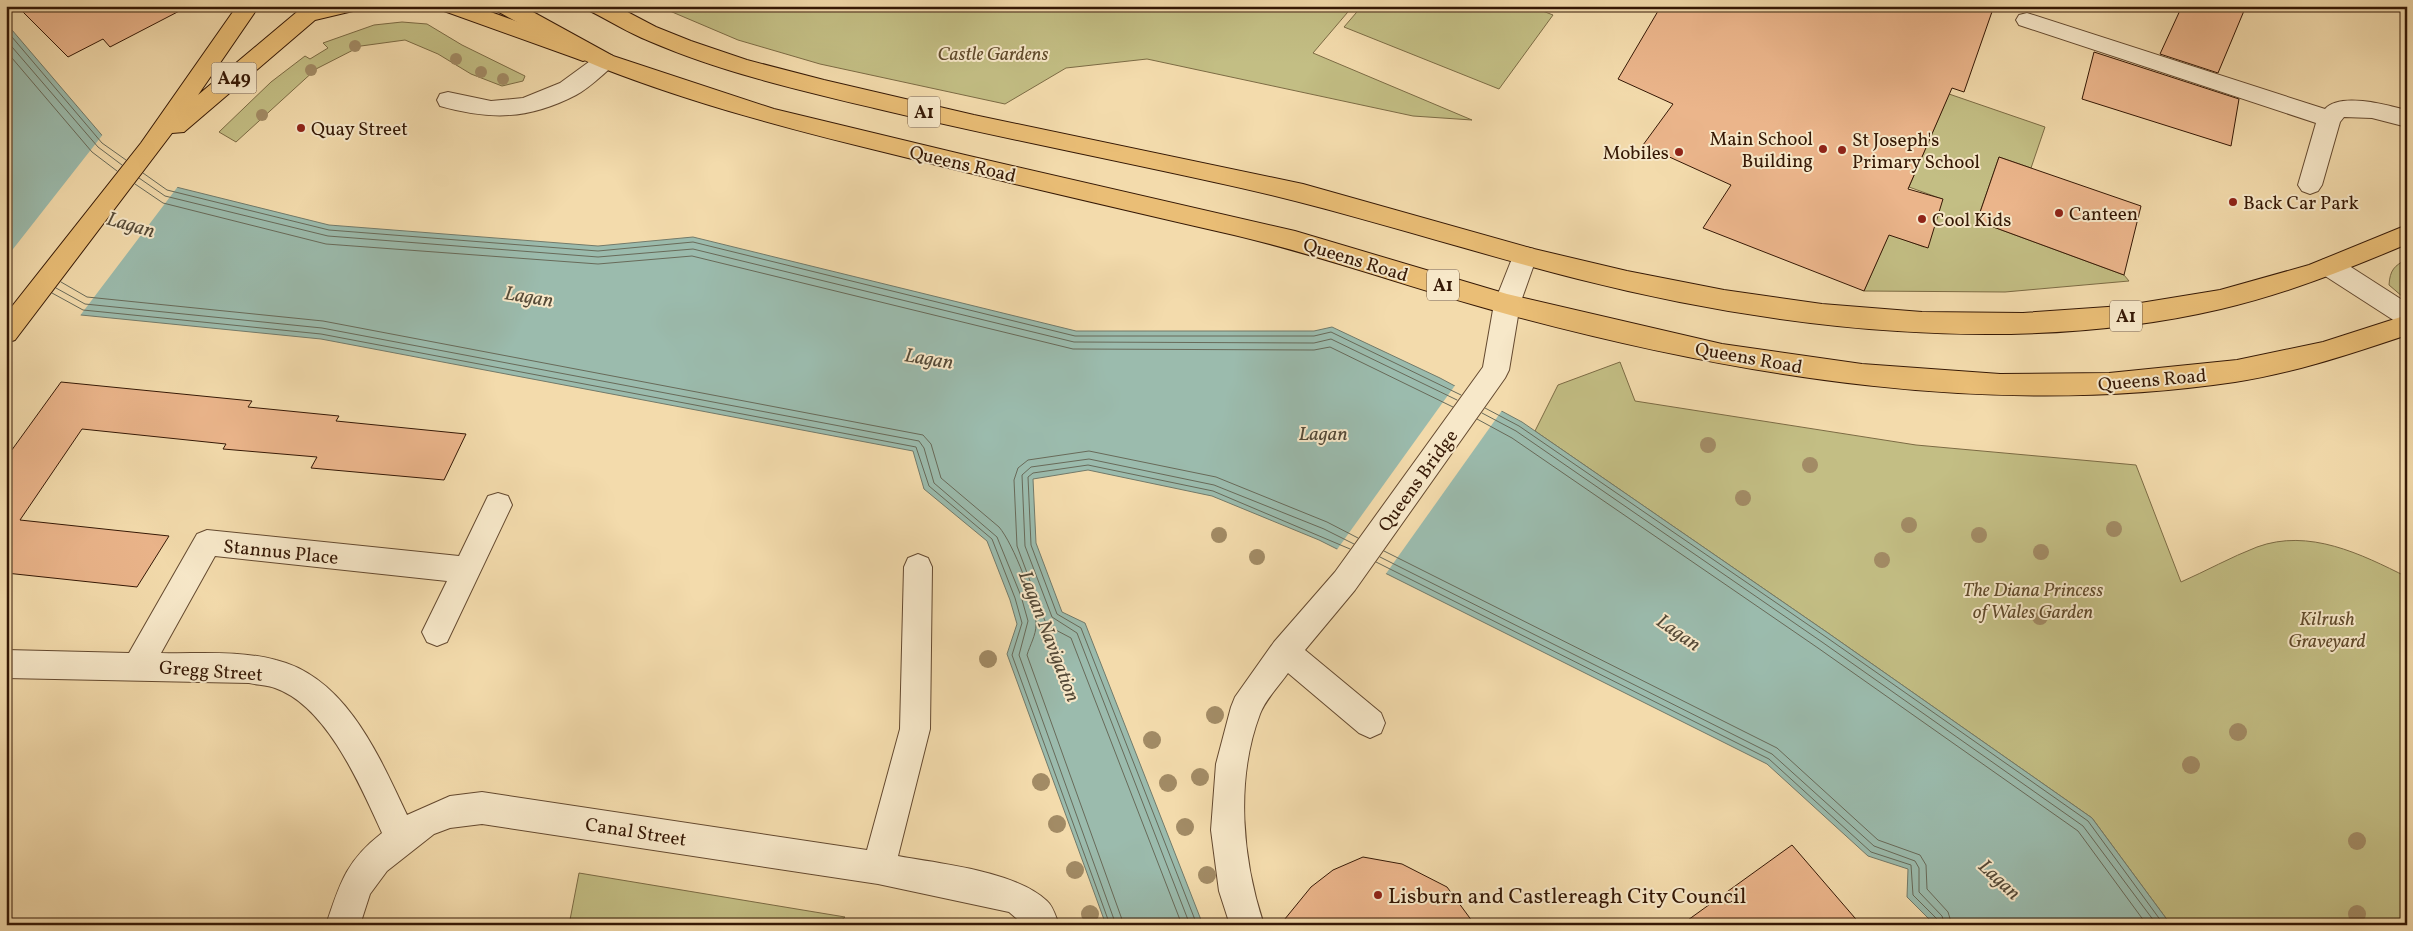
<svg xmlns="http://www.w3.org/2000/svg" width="2413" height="931" viewBox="0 0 2413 931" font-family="Vollkorn,serif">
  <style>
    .green { fill: #c3be84; stroke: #7c6b44 }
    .water { fill: #9bbbad; stroke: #727a6a }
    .pier { fill: #f3dbac }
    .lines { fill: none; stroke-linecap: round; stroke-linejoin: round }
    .shore { stroke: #686a59; stroke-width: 1 }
    .building { fill: #ebb58b; stroke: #351805 }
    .minor-casing { stroke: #64492f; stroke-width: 2 }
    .major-casing { stroke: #351805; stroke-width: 2 }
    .highway-casing { stroke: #351805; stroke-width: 2 }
    .minor { fill: #f7e8c9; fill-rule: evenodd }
    .major { fill: #eabe76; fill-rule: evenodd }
    .highway { fill: #eabe76; fill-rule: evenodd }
    .tree { fill: #a28b65 }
    .poi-dot { fill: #8f2418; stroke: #f7e8c9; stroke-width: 2 }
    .labels { text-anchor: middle; stroke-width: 4; stroke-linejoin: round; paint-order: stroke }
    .shield { fill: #f7e8c9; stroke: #6f5640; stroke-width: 1 }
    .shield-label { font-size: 18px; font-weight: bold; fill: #351805 }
    .park-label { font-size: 19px; font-style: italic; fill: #604a2b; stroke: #f7e8c9 }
    .poi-label { font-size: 19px; fill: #351805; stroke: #f7e8c9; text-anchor: start }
    .street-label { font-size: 19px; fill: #351805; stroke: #f7e8c9 }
    .water-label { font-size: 20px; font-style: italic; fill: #544937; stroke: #f7e8c9 }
    .near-poi-label { font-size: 22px; fill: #351805; stroke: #f7e8c9; text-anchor: start }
  </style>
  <rect width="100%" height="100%" fill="#f3dbac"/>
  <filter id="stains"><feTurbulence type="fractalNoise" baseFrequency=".004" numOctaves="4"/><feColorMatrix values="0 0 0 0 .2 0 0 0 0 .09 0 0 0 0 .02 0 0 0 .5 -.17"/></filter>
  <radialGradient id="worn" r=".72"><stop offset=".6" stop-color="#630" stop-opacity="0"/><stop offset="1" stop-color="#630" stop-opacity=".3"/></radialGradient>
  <g class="green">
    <polygon points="658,6 1353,6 1313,53 1472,120 1413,116 1147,59 1066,68 1005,104 820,64 738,40"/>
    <polygon points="1362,6 1530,6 1553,15 1499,89 1344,27"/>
    <polygon points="402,22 427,24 462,45 525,76 523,81 502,86 471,74 438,54 405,40 361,46 316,69 236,142 219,132 271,82 305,56 310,59 328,48 323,43 374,25"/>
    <polygon points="1949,94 2045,127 2031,168 1999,157 1977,221 2124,275 2129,281 2005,292 1864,291 1889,234 1924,247 1942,199 1909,187"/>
    <path d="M2407 259V298L2403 297 2389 285C2390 270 2394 266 2407 259Z"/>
    <path d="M1620 362 1635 401 1916 445 2136 465 2181 582C2206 571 2231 557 2257 547 2309 528 2361 554 2407 577V925H2171L2092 818 1828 633 1535 431 1558 385Z"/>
    <polygon points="579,873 845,917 836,925 569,925"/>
  </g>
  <polygon class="water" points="6,23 106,140 168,185 329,225 598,246 693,237 1076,331 1314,331 1332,327 1440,378 1522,422 1828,633 2092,818 2171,925 1935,925 1907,897 1908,869 1868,856 1767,764 1319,540 1212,496 1088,470 1033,479 1036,543 1062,612 1085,623 1203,925 1106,925 1007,654 1017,624 1010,600 987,541 924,489 913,451 321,339 81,315 6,273"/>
  <g class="pier">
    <polygon points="104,133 169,183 179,185 79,317 6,276 6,258"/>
    <polygon points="1456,384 1503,409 1385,575 1336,551"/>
  </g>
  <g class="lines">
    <g class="shore">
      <polyline points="6,30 102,143 126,160"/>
      <polyline points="6,40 98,147 122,165"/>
      <polyline points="6,51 92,152 117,171"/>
      <polyline points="143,173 167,190 329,230 598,251 693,242 1075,336 1314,336 1331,332 1461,395"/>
      <polyline points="139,178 165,196 328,236 598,257 693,249 1074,342 1314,343 1331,339 1457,400"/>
      <polyline points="135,184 163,203 326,244 598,264 692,256 1073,349 1314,350 1330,347 1453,407"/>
      <path d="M61 282 87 297 323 321 923 435 931 444 941 478 999 527C1013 543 1037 604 1036 625 1036 635 1030 645 1027 655L1124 925"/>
      <polyline points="56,288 85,304 322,328 919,441 924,448 934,483 997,537 1021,596 1028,621 1019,655 1116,925"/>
      <polyline points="52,293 83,310 321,334 916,447 929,486 992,539 1015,598 1022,623 1012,655 1110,925"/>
      <polyline points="1485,408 1519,426 1826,637 2088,821 2164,925"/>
      <polyline points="1482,413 1516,431 1822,642 2083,826 2157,925"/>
      <polyline points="1477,419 1512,438 1818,648 2078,831 2147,925"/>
      <polyline points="1384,551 1777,748 1878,840 1920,855 1926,865 1927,889 1948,912 1952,925"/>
      <polyline points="1380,557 1772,754 1874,846 1915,861 1919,868 1919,892 1942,916 1945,925"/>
      <polyline points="1376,562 1769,759 1871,852 1911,865 1913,895 1937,919 1938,925"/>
      <polyline points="1182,925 1071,638 1052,628 1045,621 1017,546 1014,480 1018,468 1028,460 1089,451 1216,477 1327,522 1358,538"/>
      <polyline points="1190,925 1077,633 1052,617 1025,546 1022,475 1031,467 1089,459 1214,485 1324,529 1354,544"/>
      <polyline points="1197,925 1081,628 1057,614 1031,545 1028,477 1033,473 1088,465 1213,491 1350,549"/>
    </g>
  </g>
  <g class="building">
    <polygon points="17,6 189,6 110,47 103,39 68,57"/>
    <polygon points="1661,6 1994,6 1964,92 1952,88 1908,189 1943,199 1928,248 1889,235 1864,291 1703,228 1731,185 1643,145 1673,104 1618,79"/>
    <polygon points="2182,6 2246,6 2218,73 2160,54"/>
    <polygon points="2094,52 2239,99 2231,146 2082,99"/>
    <polygon points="1999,157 2141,206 2124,275 1977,221"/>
    <polygon points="61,382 252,401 248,407 339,416 336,421 466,434 444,480 311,468 317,457 223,449 226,444 82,429 20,520 169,536 137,587 6,573 6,458"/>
    <polygon points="1792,845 1861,925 1681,925"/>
    <polygon points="1363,857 1402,864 1447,887 1475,925 1280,925 1311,887 1333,870"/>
  </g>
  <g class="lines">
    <defs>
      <g id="minor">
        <path d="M2027 13 2325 109C2340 92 2387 105 2406 110L2407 127 2372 118 2344 117 2340 122 2322 185 2318 191 2310 194 2302 191 2298 185 2316 123 2019 25 2016 20 2019 15Z"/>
        <path d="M605 53 613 56 616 61 613 66C601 76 589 88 576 95 528 120 490 120 440 106L437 100 440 94 448 92 491 101 523 98 560 83 597 56Z"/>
        <path d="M1525 247 1534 249 1537 256 1520 304 1509 370 1505 378 1355 590 1305 650 1381 713 1385 723 1381 733 1370 738 1359 733 1288 673C1279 686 1265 700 1260 714 1235 780 1242 859 1264 925H1230L1219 891 1211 830 1216 764 1231 707 1235 697 1274 642 1335 572 1483 367 1494 304 1513 256 1516 249Z"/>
        <polygon points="2331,257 2340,260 2407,303 2407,326 2398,323 2322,274 2319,267 2322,260"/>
        <path d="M498 493 508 496 512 505 447 642 437 646 427 642 422 632 447 581 215 556 161 653C199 654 239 650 276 660 346 677 379 756 407 815L450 796 482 792 867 850 900 729 904 567 908 558 918 554 928 558 932 567 930 729 898 856C941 864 1015 871 1047 901 1053 906 1056 917 1059 925H1024L1009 912 878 884 482 824 450 828 434 834 387 871 370 894 360 925H326C340 883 346 861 382 833 361 787 327 706 275 688 267 685 258 685 249 683L6 678V650L129 653 197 534 207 530 459 556 488 496Z"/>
      </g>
      <g id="major">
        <polygon points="237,6 259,6 198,95 304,6 356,6 353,11 315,20 184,132 172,133 15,340 6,343 6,314 141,143"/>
        <polygon points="441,6 474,6 591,48 594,53 591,58 583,61 575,58 444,11"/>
      </g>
      <g id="highway">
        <path d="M494 6H522L613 56 774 109 965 155 1295 231 1507 294 1722 344 1862 364 2000 374 2109 373 2237 360 2323 342 2407 315V335C2350 354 2294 373 2235 382 1992 418 1745 378 1510 315 1417 290 1327 257 1234 235 1121 209 1008 183 896 155 797 131 697 105 602 68 567 54 531 29 497 11Z"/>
        <path d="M587 6H616L656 27 691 41 747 60 824 80 974 115 1303 184 1534 249 1627 271 1724 290 1822 304 1922 312 2023 313 2122 306 2220 290 2309 265 2407 225V244C2346 270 2285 294 2221 309 2016 357 1779 330 1578 279 1456 248 1337 208 1214 182 1101 157 987 135 874 108 798 90 721 72 649 41 629 33 610 21 590 11Z"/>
      </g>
    </defs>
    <use href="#minor" class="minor-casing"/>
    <use href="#major" class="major-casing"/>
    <use href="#highway" class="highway-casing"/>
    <use href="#minor" class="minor"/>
    <use href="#major" class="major"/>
    <use href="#highway" class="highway"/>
  </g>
  <g class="tree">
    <circle cx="355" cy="46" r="6"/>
    <circle cx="456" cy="59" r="6"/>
    <circle cx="311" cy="70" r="6"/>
    <circle cx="481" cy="72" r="6"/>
    <circle cx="503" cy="79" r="6"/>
    <circle cx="262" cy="115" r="6"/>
    <circle cx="1708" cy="445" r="8"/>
    <circle cx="1810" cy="465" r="8"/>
    <circle cx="1743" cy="498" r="8"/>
    <circle cx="1909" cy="525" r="8"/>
    <circle cx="2114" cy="529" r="8"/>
    <circle cx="1219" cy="535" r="8"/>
    <circle cx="1979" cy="535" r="8"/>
    <circle cx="2041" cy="552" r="8"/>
    <circle cx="1257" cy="557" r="8"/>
    <circle cx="1882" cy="560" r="8"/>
    <circle cx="2040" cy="617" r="8"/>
    <circle cx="988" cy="659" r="9"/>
    <circle cx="1215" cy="715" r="9"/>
    <circle cx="2238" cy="732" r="9"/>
    <circle cx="1152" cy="740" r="9"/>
    <circle cx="2191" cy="765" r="9"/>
    <circle cx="1200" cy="777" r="9"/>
    <circle cx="1041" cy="782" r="9"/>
    <circle cx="1168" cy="783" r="9"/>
    <circle cx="1057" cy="824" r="9"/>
    <circle cx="1185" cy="827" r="9"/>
    <circle cx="2357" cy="841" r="9"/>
    <circle cx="1075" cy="870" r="9"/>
    <circle cx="1207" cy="875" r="9"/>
    <circle cx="1090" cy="914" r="9"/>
    <circle cx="2357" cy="914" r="9"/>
  </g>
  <g class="poi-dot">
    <circle cx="301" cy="128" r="5"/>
    <circle cx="1823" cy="149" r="5"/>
    <circle cx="1842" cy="150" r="5"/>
    <circle cx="1679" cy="152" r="5"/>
    <circle cx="2233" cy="202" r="5"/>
    <circle cx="2059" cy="213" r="5"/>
    <circle cx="1922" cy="219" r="5"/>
    <circle cx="1378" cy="895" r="5"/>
  </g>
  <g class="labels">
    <g class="shield">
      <rect x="211.5" y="62.5" width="45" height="31" rx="4"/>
      <rect x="908" y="96.5" width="32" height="31" rx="4"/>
      <rect x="1427" y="269.5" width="32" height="31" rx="4"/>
      <rect x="2110" y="300.5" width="32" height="31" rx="4"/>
    </g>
    <g class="shield-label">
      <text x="234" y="84">A49</text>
      <text x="924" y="118">A1</text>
      <text x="1443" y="291">A1</text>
      <text x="2126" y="322">A1</text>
    </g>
    <g class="park-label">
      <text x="993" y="60">Castle Gardens</text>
      <text x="2033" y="596">The Diana Princess<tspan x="2033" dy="22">of Wales Garden</tspan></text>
      <text x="2327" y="625">Kilrush<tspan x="2327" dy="22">Graveyard</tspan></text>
    </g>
    <g class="poi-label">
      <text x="311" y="135">Quay Street</text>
      <text x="1813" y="145" text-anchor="end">Main School<tspan x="1813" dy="22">Building</tspan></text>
      <text x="1852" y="146">St Joseph's<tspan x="1852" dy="22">Primary School</tspan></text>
      <text x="1669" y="159" text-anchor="end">Mobiles</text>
      <text x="2243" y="209">Back Car Park</text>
      <text x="2069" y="220">Canteen</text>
      <text x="1932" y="226">Cool Kids</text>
    </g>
    <g class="street-label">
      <text transform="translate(963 163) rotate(13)" y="7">Queens Road</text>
      <text transform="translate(1356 259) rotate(17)" y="7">Queens Road</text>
      <text transform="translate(1749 357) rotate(10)" y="7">Queens Road</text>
      <text transform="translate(2152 379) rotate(-5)" y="7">Queens Road</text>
      <text transform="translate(1417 480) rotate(-54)" y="7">Queens Bridge</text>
      <text transform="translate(281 551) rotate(6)" y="7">Stannus Place</text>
      <text transform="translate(211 670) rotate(4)" y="7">Gregg Street</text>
      <text transform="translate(636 831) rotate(9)" y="7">Canal Street</text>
    </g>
    <g class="water-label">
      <text transform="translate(131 224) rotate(16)" y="7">Lagan</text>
      <text transform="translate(529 296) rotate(9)" y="7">Lagan</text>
      <text transform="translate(929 358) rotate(9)" y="7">Lagan</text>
      <text x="1323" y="440">Lagan</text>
      <text transform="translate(1679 632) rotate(35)" y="7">Lagan</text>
      <text transform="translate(1050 636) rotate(69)" y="7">Lagan Navigation</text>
      <text transform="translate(2000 879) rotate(43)" y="7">Lagan</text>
    </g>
    <g class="near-poi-label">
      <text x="1388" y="903">Lisburn and Castlereagh City Council</text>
    </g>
  </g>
  <rect width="2413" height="931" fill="none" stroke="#f3dbac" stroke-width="25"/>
  <rect x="8" y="8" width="2398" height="916" fill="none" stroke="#351805" stroke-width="2.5"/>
  <rect x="12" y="12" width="2388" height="906" fill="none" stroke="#351805"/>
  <rect width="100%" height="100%" filter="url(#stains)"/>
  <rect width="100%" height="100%" fill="url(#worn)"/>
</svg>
